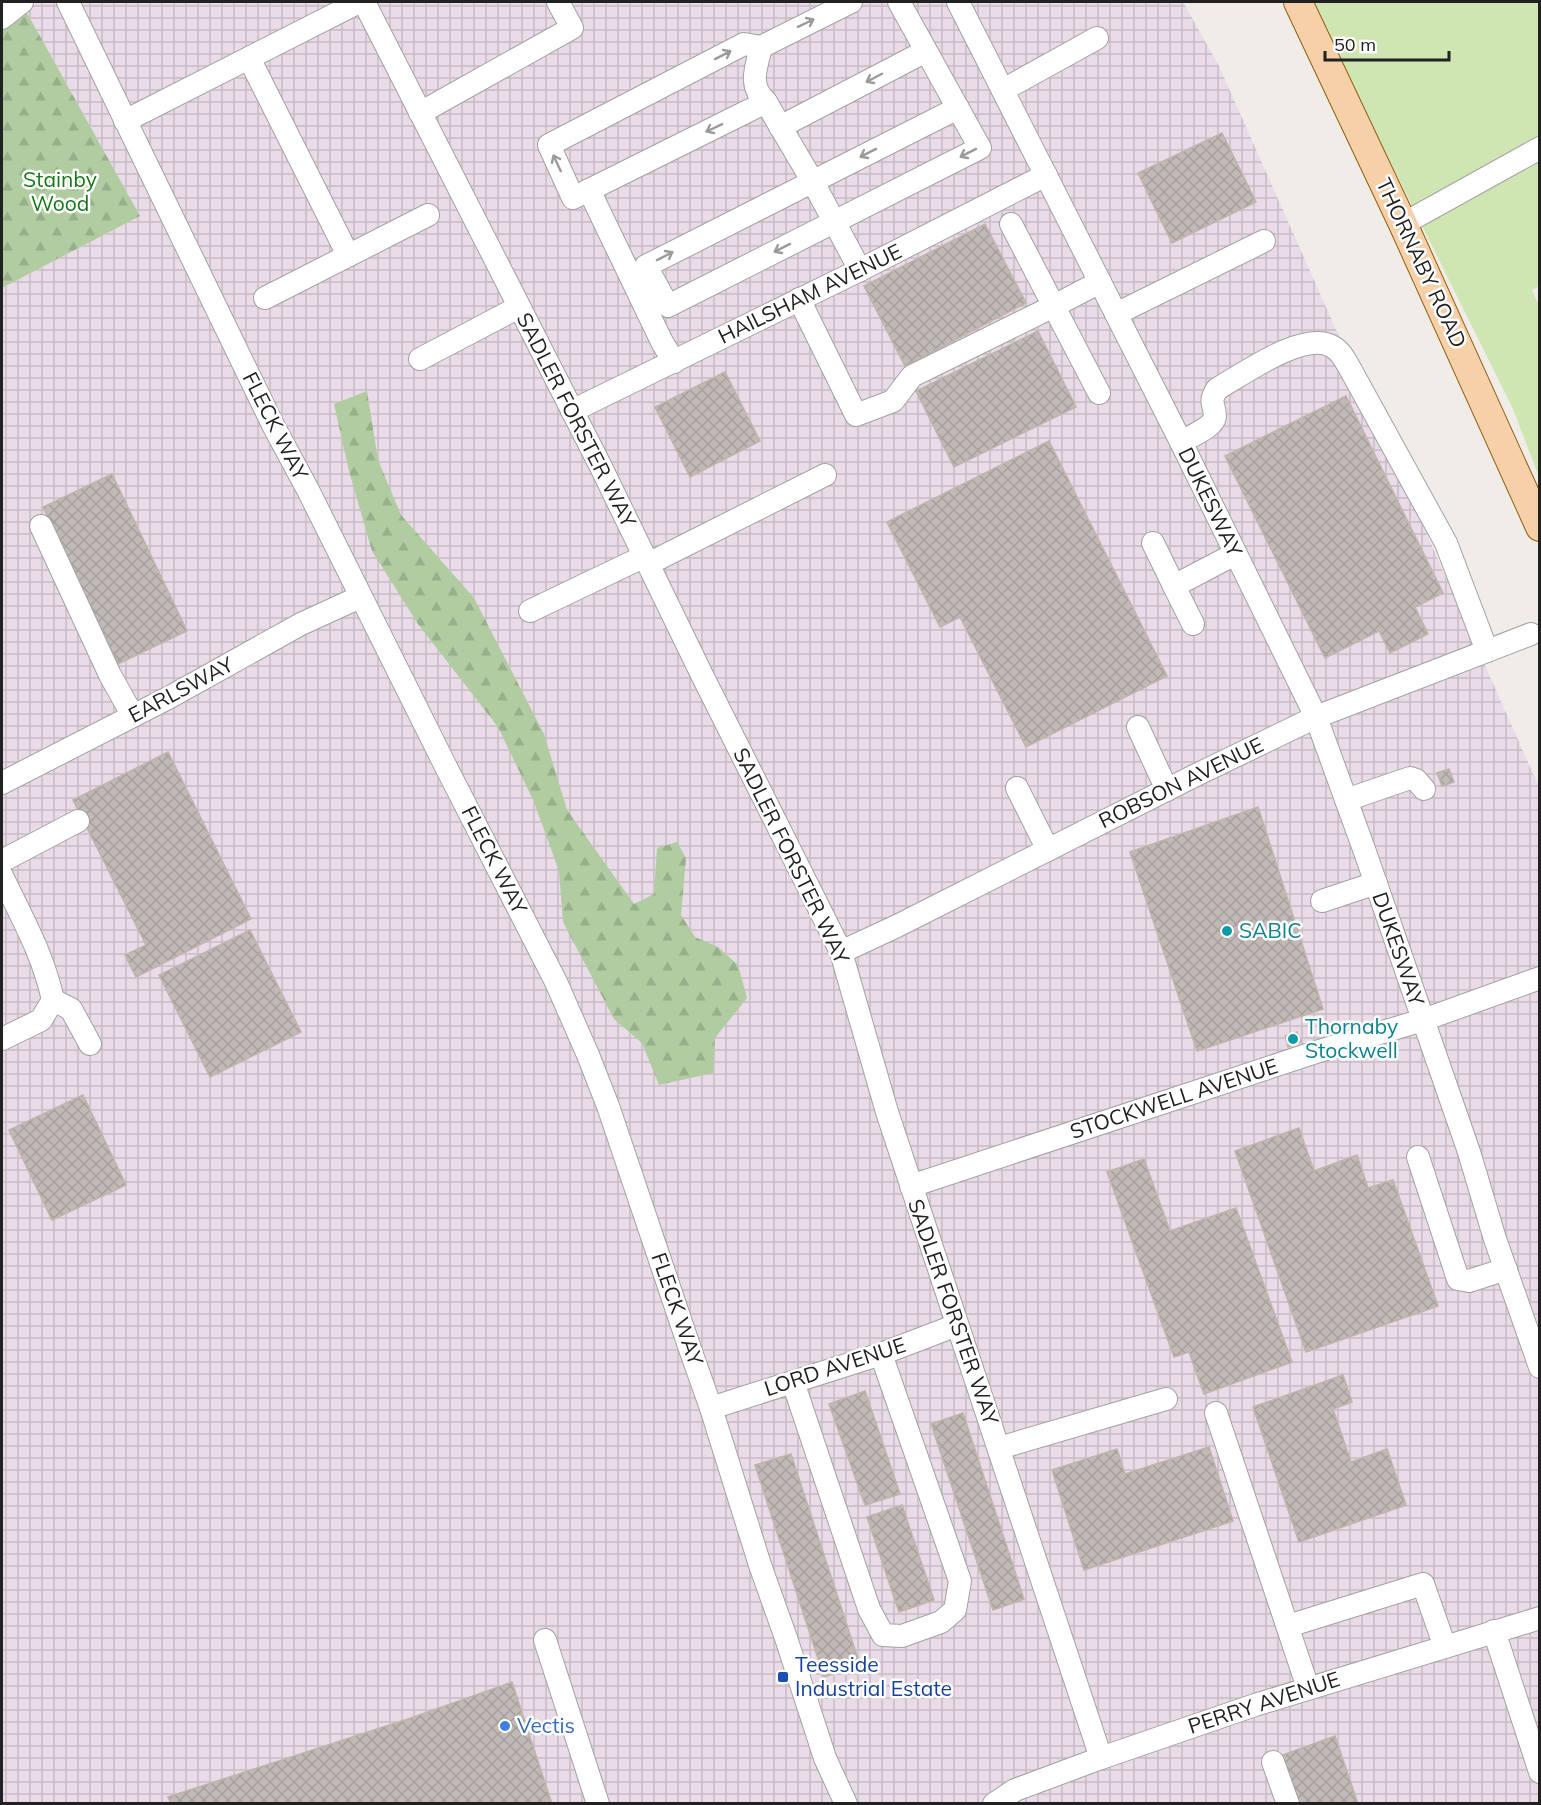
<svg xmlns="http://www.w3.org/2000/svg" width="1541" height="1805" viewBox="0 0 1541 1805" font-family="Mulish,sans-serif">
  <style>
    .industrial { fill: url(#industrial-grid) }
    .grass { fill: #cfe6b3 }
    .forest { fill: url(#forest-firs) }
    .building { fill: url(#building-cross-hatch); stroke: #c1b4ac; stroke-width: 1.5 }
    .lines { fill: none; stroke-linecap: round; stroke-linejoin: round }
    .minor-casing { stroke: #a2a2a2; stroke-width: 24 }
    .major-casing { stroke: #925e0c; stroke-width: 30 }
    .minor { stroke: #fff; stroke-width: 22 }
    .major { stroke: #f5d0a9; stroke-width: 28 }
    .oneway { stroke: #9b9b9b }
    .culture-dot { fill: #0f9aa8; stroke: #fff; stroke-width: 2 }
    .transit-dot { fill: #1a4fb4; stroke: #fff; stroke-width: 2 }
    .shop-dot { fill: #3f7fe0; stroke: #fff; stroke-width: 2 }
    .labels { text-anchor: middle; stroke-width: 5; stroke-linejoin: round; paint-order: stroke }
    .park-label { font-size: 21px; fill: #157918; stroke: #fff }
    .street-label { font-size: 21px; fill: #212121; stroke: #fff }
    .culture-label { font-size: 21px; fill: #0d838f; stroke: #fff; text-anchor: start }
    .transit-label { font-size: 21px; fill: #164399; stroke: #fff; text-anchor: start }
    .shop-label { font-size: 21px; fill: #366cbe; stroke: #fff; text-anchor: start }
  </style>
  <defs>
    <pattern id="industrial-grid" width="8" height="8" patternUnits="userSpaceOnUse" patternTransform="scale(1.5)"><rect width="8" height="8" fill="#e9dbe7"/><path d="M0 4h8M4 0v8" fill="none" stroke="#c8bcc6"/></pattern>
    <pattern id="forest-firs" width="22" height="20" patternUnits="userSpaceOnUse" patternTransform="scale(1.5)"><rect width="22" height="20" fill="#b0cca0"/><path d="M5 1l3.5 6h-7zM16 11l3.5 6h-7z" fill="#97af8a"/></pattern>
    <pattern id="building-cross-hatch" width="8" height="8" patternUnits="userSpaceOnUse" patternTransform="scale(1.5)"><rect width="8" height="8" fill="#c1b9b5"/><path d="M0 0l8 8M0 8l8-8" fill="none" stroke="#a69f9b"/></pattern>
  </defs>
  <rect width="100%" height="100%" fill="#f0ede8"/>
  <polygon class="industrial" points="21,2 1183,2 1219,66 1539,787 1539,1803 2,1804 2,288 140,216"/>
  <polygon class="grass" points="1311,2 1539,2 1540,286 1532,290 1540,308 1539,477 1513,409"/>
  <g class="forest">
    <polygon points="21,2 140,216 2,288 2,11"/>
    <polygon points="367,391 378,460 401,515 474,598 544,734 567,810 634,904 654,894 657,848 677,842 686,858 681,915 695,937 718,947 738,965 747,998 715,1038 713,1073 659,1085 642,1043 614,1019 563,922 559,871 534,802 498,727 418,624 372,551 349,471 334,404"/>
  </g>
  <g class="building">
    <polygon points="1222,133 1256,202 1172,243 1138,173"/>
    <polygon points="985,224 1026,303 905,366 864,286"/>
    <polygon points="1038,331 1076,407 954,467 916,391"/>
    <polygon points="725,372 760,441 690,477 655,407"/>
    <polygon points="1346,396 1443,593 1415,607 1428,634 1390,653 1379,631 1325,658 1225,456"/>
    <polygon points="1049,441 1167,676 1026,747 960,617 940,627 887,522"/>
    <polygon points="112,474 187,631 118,664 43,507"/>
    <polygon points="168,752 251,919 136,977 125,955 146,945 73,800"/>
    <polygon points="1449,769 1454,782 1442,786 1437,773"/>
    <polygon points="1258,807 1323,1009 1197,1051 1130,852"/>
    <polygon points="250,930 301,1032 210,1077 159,975"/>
    <polygon points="1297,1032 1301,1042 1288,1047 1285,1036"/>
    <polygon points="83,1095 126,1185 52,1220 9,1130"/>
    <polygon points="1299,1128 1314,1171 1357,1155 1368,1188 1393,1180 1438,1306 1306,1352 1235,1151"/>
    <polygon points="1144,1159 1170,1231 1236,1208 1292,1362 1204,1394 1189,1352 1174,1357 1107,1172"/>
    <polygon points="1343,1375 1352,1402 1333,1409 1351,1462 1387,1449 1406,1505 1299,1542 1253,1407"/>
    <polygon points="865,1391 900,1494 865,1505 829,1404"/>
    <polygon points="963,1413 1024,1599 993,1610 931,1424"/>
    <polygon points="1209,1447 1233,1521 1084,1570 1052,1470 1117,1449 1125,1474"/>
    <polygon points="791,1454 860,1665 824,1677 755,1465"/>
    <polygon points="902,1505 934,1600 899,1612 867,1517"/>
    <polygon points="512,1682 552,1804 171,1804 168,1797 411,1718"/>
    <polygon points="1335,1736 1358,1804 1297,1804 1280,1756"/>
  </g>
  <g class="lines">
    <defs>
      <g id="minor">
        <polyline points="68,2 273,425 308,490 444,763 556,982 588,1055 608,1106 690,1349 711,1408 760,1565 786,1638 825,1758 846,1804"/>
        <polyline points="364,2 601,467 702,675 841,952 887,1112 1101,1758"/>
        <polyline points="899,2 980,148 668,306 646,266 958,108"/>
        <polyline points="958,2 1181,442 1316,717 1365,852 1469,1152 1495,1239 1540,1367"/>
        <polyline points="2,18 22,2"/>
        <path d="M761 47C756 68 748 86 766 102L813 182 860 270"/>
        <polyline points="249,58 348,255"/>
        <polyline points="1003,90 1097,38"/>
        <polyline points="766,102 573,198 549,145 744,44 761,47 851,2"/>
        <polyline points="420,113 572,28 558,2"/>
        <polyline points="125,121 359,2"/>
        <polyline points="780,127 926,51"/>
        <polyline points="589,190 662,342 674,362"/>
        <polyline points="1011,224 1099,393"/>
        <polyline points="1403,224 1540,148"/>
        <polyline points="265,298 428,215"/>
        <polyline points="799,299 856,415 893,401 912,376 1054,306 1100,282"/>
        <polyline points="1116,314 1264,241"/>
        <polyline points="420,359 519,307"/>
        <polyline points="572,411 860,270 1046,175"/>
        <path d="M1181 442C1189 437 1214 427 1215 417 1215 403 1208 404 1217 389 1242 375 1305 329 1333 347 1340 351 1344 358 1348 365L1446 543 1487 651"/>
        <polyline points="41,526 110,675 133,716"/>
        <polyline points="1153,543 1174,586 1235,554"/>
        <polyline points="648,564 825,475"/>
        <polyline points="1174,586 1193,624"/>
        <polyline points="530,611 645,556"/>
        <polyline points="1138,727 1167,790"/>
        <polyline points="2,783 170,697 301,624 360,597"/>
        <polyline points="1017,788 1048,850"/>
        <polyline points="1346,800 1410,778 1416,780 1424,789"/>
        <polyline points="2,861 78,821"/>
        <path d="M2 876C22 918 43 954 53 1000L41 1020 2 1039"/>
        <polyline points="1322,901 1376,883"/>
        <polyline points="841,952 897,926 1194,776 1316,717 1531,634"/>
        <polyline points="53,1000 71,1009 90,1044"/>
        <polyline points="1418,1157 1458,1279 1469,1281 1506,1269"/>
        <polyline points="911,1186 1316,1052 1423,1020 1540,978"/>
        <polyline points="793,1382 869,1609 883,1635 902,1636 941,1622 955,1610 960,1581 881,1354"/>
        <polyline points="711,1408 881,1354 957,1325"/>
        <polyline points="1216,1413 1308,1688"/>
        <polyline points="999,1448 1166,1399"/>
        <polyline points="1288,1626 1423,1584 1445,1647"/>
        <polyline points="1494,1631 1540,1772"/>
        <polyline points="545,1640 598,1804"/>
        <polyline points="1273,1762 1288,1804"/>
        <polyline points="994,1804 1015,1790 1101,1758 1255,1705 1540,1618"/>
      </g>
      <polyline id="major" points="1298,2 1403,224 1540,527"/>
    </defs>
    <use href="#minor" class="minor-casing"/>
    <use href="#major" class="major-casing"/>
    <use href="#minor" class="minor"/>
    <use href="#major" class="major"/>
  </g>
  <defs><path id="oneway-shaft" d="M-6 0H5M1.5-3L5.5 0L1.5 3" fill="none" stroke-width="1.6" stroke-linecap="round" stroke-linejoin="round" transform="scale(1.5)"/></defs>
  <g class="oneway">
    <use href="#oneway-shaft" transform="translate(806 23) rotate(-26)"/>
    <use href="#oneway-shaft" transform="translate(723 55) rotate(-27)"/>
    <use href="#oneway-shaft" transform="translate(874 78) rotate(152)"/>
    <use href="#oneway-shaft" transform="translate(714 128) rotate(154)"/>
    <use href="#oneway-shaft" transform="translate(868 153) rotate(153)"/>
    <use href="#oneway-shaft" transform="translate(968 153) rotate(153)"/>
    <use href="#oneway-shaft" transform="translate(557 163) rotate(-115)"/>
    <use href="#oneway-shaft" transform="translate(782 248) rotate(153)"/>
    <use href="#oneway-shaft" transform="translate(665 256) rotate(-27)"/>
  </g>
  <g class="culture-dot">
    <circle cx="1227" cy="931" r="6"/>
    <circle cx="1293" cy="1039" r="6"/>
  </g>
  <rect class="transit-dot" x="777" y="1671" width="12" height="12" rx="3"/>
  <circle class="shop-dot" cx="505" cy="1726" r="6"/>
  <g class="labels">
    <g class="park-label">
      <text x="60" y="187">Stainby<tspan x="60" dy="24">Wood</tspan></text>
    </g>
    <g class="street-label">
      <text transform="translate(1421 263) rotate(65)" y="7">THORNABY ROAD</text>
      <text transform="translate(810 294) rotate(-26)" y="7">HAILSHAM AVENUE</text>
      <text transform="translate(576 420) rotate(63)" y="7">SADLER FORSTER WAY</text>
      <text transform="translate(275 426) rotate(63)" y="7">FLECK WAY</text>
      <text transform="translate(1210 502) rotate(64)" y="7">DUKESWAY</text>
      <text transform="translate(181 690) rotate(-28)" y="7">EARLSWAY</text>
      <text transform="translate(1181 783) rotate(-26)" y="7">ROBSON AVENUE</text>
      <text transform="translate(791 856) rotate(64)" y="7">SADLER FORSTER WAY</text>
      <text transform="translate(494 860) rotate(63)" y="7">FLECK WAY</text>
      <text transform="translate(1398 949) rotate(71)" y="7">DUKESWAY</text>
      <text transform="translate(1174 1099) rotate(-18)" y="7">STOCKWELL AVENUE</text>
      <text transform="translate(677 1309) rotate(71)" y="7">FLECK WAY</text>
      <text transform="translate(953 1312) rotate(71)" y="7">SADLER FORSTER WAY</text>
      <text transform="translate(835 1367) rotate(-18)" y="7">LORD AVENUE</text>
      <text transform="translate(1264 1703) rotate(-18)" y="7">PERRY AVENUE</text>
    </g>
    <g class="culture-label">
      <text x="1239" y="938">SABIC</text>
      <text x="1305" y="1034">Thornaby<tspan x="1305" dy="24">Stockwell</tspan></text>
    </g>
    <g class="transit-label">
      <text x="795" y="1672">Teesside<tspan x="795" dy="24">Industrial Estate</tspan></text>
    </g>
    <g class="shop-label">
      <text x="517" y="1733">Vectis</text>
    </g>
  </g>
  <rect width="1541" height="1805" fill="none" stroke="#212121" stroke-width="6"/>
  <path d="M1325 51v9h124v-9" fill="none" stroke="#212121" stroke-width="3"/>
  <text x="1334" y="51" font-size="18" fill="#212121" stroke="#ffffff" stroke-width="4.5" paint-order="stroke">50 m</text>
</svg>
